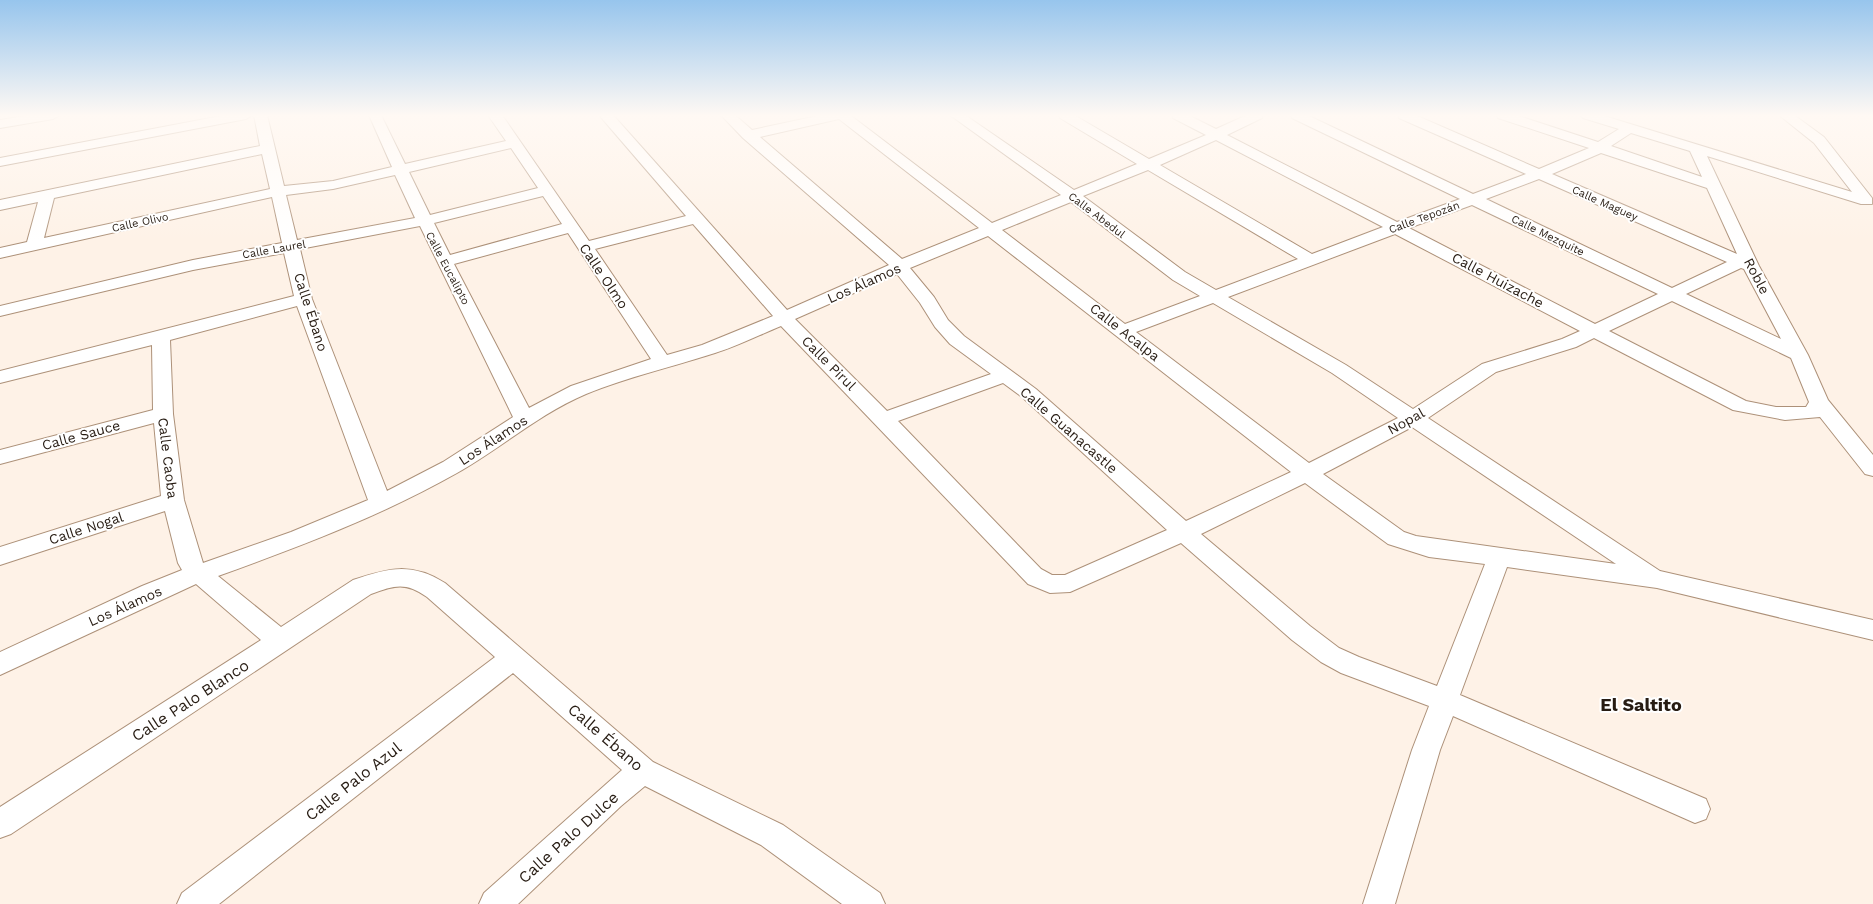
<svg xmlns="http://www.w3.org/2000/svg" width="1873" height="904" viewBox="0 0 1873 904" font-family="'Work Sans',sans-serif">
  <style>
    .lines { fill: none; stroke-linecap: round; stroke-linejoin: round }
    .minor-casing { stroke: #ad9179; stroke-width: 2 }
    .minor { fill: #fff; fill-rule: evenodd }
    .labels { text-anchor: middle; stroke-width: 4; stroke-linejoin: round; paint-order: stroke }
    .far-street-label { font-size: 11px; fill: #271c13; stroke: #fff }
    .street-label { font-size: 14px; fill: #271c13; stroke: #fff }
    .near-street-label { font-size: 16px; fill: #271c13; stroke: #fff }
    .near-neighbourhood-label { font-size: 18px; font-weight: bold; fill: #271c13; stroke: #fff }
  </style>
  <rect width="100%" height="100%" fill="#fef2e7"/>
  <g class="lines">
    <defs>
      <g id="minor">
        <polygon points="31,115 60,115 53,119 0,128 0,120"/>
        <polygon points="226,115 253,115 246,119 0,166 0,158"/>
        <path d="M254 115H267L284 186 333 181 392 167 369 115H381L405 164 506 141 488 115H502L589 241 686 216 599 115H613L787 310 889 265 743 138 721 115H735L752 130 822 115H850L992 223 1061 195 950 115H965L1074 190 1137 164 1060 118 1059 115H1074L1149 159 1206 135 1173 118 1172 115H1188L1216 129 1247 115H1263L1262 118 1227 135 1397 222 1460 199 1292 118 1291 115H1307L1473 194 1526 174 1399 118 1398 115H1415L1539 169 1589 148 1498 118 1497 115H1516L1598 142 1619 129 1583 118 1581 115H1601L1852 192 1814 143 1779 115H1794L1824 137 1872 198V204H1861L1707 156 1759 266 1808 355 1828 400 1873 455V476L1865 474 1820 417 1785 420 1733 410 1594 338 1576 347 1496 372 1428 418 1660 571 1873 620V640L1657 588 1507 567 1460 695 1706 799 1710 809 1706 819 1695 823 1453 716 1440 750 1395 904H1363L1412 750 1429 706 1341 673 1321 662 1292 640 1181 543 1070 592 1050 593 1028 584 781 326C759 335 738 346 715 353 672 367 627 377 586 394 539 414 501 448 457 473 381 516 301 546 218 576L281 627 353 580C389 568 411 562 445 583L653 762 783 825 880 893 885 904H842L761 845 645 786 621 806 518 904H479L484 893 622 770 513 673 219 904H177L182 893 495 657 427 597C406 582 395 585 371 594L11 834 0 838V807L261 640 196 584 0 675V652L142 586 182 570 178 563 165 511 0 565V547L161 496 154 423 0 464V450L153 410 152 345 0 383V371L294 296 284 253 193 270 0 316V306L193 260 282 243 272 197 0 258V248L27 242 38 202 0 210V200L260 146ZM839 119 979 228 902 259 760 137ZM1631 133 1690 151 1702 177 1611 146ZM1216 140 1383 227 1312 254 1160 165ZM511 148 538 188 430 215 409 172ZM1601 153 1707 188 1737 254 1552 174ZM262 154 270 189 44 238 54 198ZM1148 170 1298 259 1216 290 1185 272 1083 196ZM395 175 415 218 297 240 286 195 333 189ZM1539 179 1727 262 1672 288 1486 199ZM543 196 562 224 450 255 434 223ZM1071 202 1173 280 1200 296 1125 324 1002 230ZM1472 205 1658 294 1595 324 1409 228ZM693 224 773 316 702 345 667 355 595 249ZM420 226 513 417 443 462 387 491 312 299 300 249ZM568 233 651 359 571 386 529 408 454 264ZM1395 234 1580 331 1562 339 1482 364 1413 409 1346 365 1228 297ZM988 236 1291 472 1186 521 1036 389 964 336 948 320 934 297 910 268ZM1741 268 1744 269 1781 339 1686 294ZM897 274 920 303 935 327 950 344 991 374 887 411 795 319ZM1672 301 1791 358 1809 402 1806 407H1776L1746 401 1609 331ZM1213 303 1332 373 1398 418 1309 463 1136 332ZM297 306 368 500 291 532 203 563 184 500 173 414 170 340ZM1003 383 1022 397 1167 530 1065 575H1052L1041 569 898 421ZM1412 427 1616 564 1416 536 1404 532 1323 474ZM1305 483 1388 544 1429 557 1485 564 1437 686 1359 657 1339 648 1310 626 1201 534Z"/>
      </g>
    </defs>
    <use href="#minor" class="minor-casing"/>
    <use href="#minor" class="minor"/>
  </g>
  <linearGradient id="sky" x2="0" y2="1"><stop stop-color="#97c5ed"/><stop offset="0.48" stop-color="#fff9f4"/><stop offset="1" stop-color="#fff9f4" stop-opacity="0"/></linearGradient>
  <rect width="1873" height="241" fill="url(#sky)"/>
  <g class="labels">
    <g class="far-street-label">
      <text transform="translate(1605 203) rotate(24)" y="4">Calle Maguey</text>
      <text transform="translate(1097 215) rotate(37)" y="4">Calle Abedul</text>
      <text transform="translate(1424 217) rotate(-20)" y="4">Calle Tepozán</text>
      <text transform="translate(140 222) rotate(-12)" y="4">Calle Olivo</text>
      <text transform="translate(1548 235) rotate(26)" y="4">Calle Mezquite</text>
      <text transform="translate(274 249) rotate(-10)" y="4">Calle Laurel</text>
      <text transform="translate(448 268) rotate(62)" y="4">Calle Eucalipto</text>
    </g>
    <g class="street-label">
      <text transform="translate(604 276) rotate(56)" y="5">Calle Olmo</text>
      <text transform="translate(1757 276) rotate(62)" y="5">Roble</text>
      <text transform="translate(1498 280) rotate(28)" y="5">Calle Huizache</text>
      <text transform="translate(864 283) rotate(-24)" y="5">Los Álamos</text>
      <text transform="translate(311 312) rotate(72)" y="5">Calle Ébano</text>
      <text transform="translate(1125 332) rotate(38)" y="5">Calle Acalpa</text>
      <text transform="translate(829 363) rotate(45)" y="5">Calle Pirul</text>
      <text transform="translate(1406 421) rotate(-29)" y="5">Nopal</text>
      <text transform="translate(1069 430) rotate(41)" y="5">Calle Guanacastle</text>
      <text transform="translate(81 435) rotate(-15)" y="5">Calle Sauce</text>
      <text transform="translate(493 440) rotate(-33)" y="5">Los Álamos</text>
      <text transform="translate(168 458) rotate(83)" y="5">Calle Caoba</text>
      <text transform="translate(86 528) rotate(-18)" y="5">Calle Nogal</text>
      <text transform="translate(125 606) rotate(-24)" y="5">Los Álamos</text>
    </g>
    <g class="near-street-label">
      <text transform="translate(190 700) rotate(-33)" y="6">Calle Palo Blanco</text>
      <text transform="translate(606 737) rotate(41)" y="6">Calle Ébano</text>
      <text transform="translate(353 781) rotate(-38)" y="6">Calle Palo Azul</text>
      <text transform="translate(568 837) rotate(-42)" y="6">Calle Palo Dulce</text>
    </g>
    <g class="near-neighbourhood-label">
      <text x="1641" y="711">El Saltito</text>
    </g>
  </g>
</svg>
